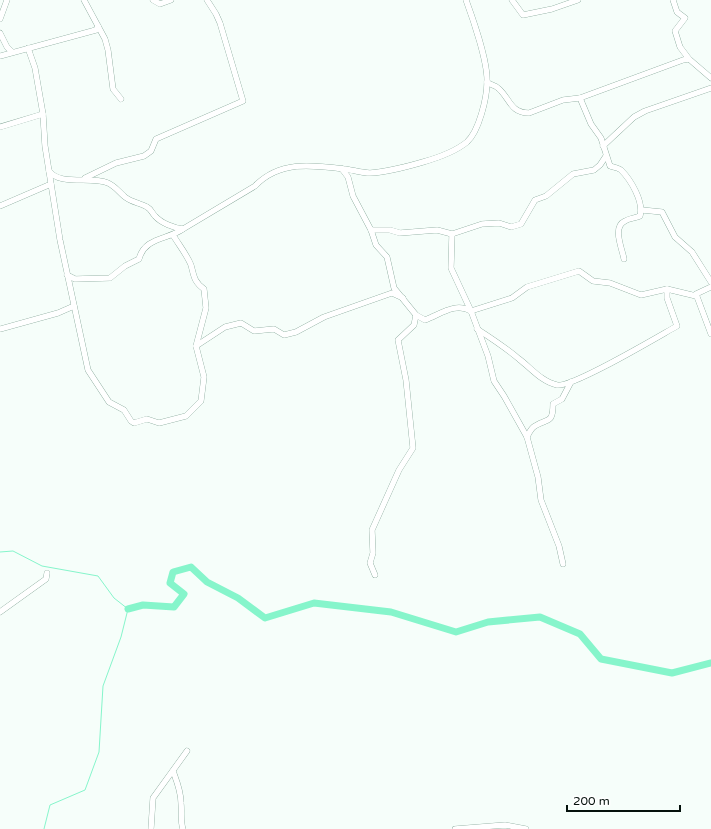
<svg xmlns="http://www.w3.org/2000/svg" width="711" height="829" viewBox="0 0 711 829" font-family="'Varela Round',sans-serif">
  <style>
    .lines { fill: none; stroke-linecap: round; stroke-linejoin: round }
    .stream { stroke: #86f5cb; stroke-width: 1 }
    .river { stroke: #86f5cb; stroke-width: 7 }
    .minor-casing { stroke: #719787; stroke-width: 6 }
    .minor { stroke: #fff; stroke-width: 5.5 }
  </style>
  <rect width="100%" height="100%" fill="#f6fefa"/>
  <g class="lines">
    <polyline class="stream" points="0,552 13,551 42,566 98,576 114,598 128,609 121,637 103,686 99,752 85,790 50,805 44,829"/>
    <polyline class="river" points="128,609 143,605 174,607 184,594 170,583 173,572 191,567 207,582 238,598 265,618 314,603 391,612 456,632 488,622 540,617 580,634 601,659 672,673 711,663"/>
    <defs>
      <g id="minor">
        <polyline points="84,0 105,39 108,50 113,89 121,99"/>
        <polyline points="153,0 160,4 171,0"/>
        <polyline points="512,0 523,15 552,9 578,0"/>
        <polyline points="673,0 677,12 685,18 675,31 680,47 689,59"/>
        <polyline points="0,19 7,0"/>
        <polyline points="0,33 7,47 12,52"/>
        <polyline points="28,48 35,68 43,114 45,146 60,240 88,370 109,402 124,410 131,421 134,423 147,419 159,423 186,416 201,401 204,377 196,346 225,327 241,323 254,331 274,329 284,335 296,332 324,317 392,293 403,298"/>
        <polyline points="0,56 96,30 98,26"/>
        <path d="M487 82C490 85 495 85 498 88 510 98 510 113 529 113L563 100 580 98 683 60 689 59 711 78"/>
        <path d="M580 98 591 124 601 138 610 166C613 167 619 168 621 170 631 180 644 202 640 216 636 218 630 218 625 221 612 227 622 248 624 259"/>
        <polyline points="0,127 43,114"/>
        <polyline points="603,146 634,117 645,111 711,88"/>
        <path d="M342 169 348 177 353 196 371 230 376 245 387 257 394 288 416 315 425 320C441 314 455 302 471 311L488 356 494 381 504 396 527 437 538 477 541 500 559 546 563 564"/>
        <path d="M49 171C60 186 91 176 108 183 115 186 119 192 125 197 131 202 140 203 147 207 151 209 152 213 155 216 161 223 174 228 183 229L255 186C280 160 313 165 345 169 353 170 362 173 370 173 387 172 406 167 423 162 437 158 456 151 467 142 479 131 487 98 487 82 488 63 473 19 466 0"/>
        <polyline points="85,178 116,163 144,156 151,151 156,139 243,101 220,23 216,14 207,0"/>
        <polyline points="0,206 51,184"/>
        <polyline points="642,210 662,212 675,237 692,252 711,282"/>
        <polyline points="371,230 390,230 400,233 437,230 452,234 482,224 499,223 511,227 521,224 535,200 546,196 573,174 594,170 600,165 606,156"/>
        <polyline points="452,234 451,268 471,311 512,298 527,287 579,271 593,281 610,283 641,295 667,289 696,296"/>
        <path d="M173 235C179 245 187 255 191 265 194 276 194 282 204 289L206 308 196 346"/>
        <path d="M67 275 75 279 110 278 125 266 139 259C145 237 167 240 183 229"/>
        <polyline points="711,287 696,294 711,334"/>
        <polyline points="0,329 58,313 74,306"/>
        <path d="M477 329C491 338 506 348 519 359 531 368 542 382 557 385 572 388 659 336 677 326L667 298V289"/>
        <path d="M527 437C529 433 531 428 535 426 548 418 553 424 553 404L562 399 571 382"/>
        <polyline points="375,575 370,563 373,553 372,530 399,470 413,448 406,380 398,340 414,325 416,315"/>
        <polyline points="0,612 46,579 47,573"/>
        <path d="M173 771C177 782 181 791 181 803 182 812 180 820 183 829"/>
        <polyline points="151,829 153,798 187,751"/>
        <polyline points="455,829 505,825 526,829"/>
      </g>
    </defs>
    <use href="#minor" class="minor-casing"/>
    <use href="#minor" class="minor"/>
  </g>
  <path d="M567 805v6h113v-6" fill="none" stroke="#04110c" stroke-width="2"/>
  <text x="573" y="805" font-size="12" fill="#04110c" stroke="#ffffff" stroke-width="3" paint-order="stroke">200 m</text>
</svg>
